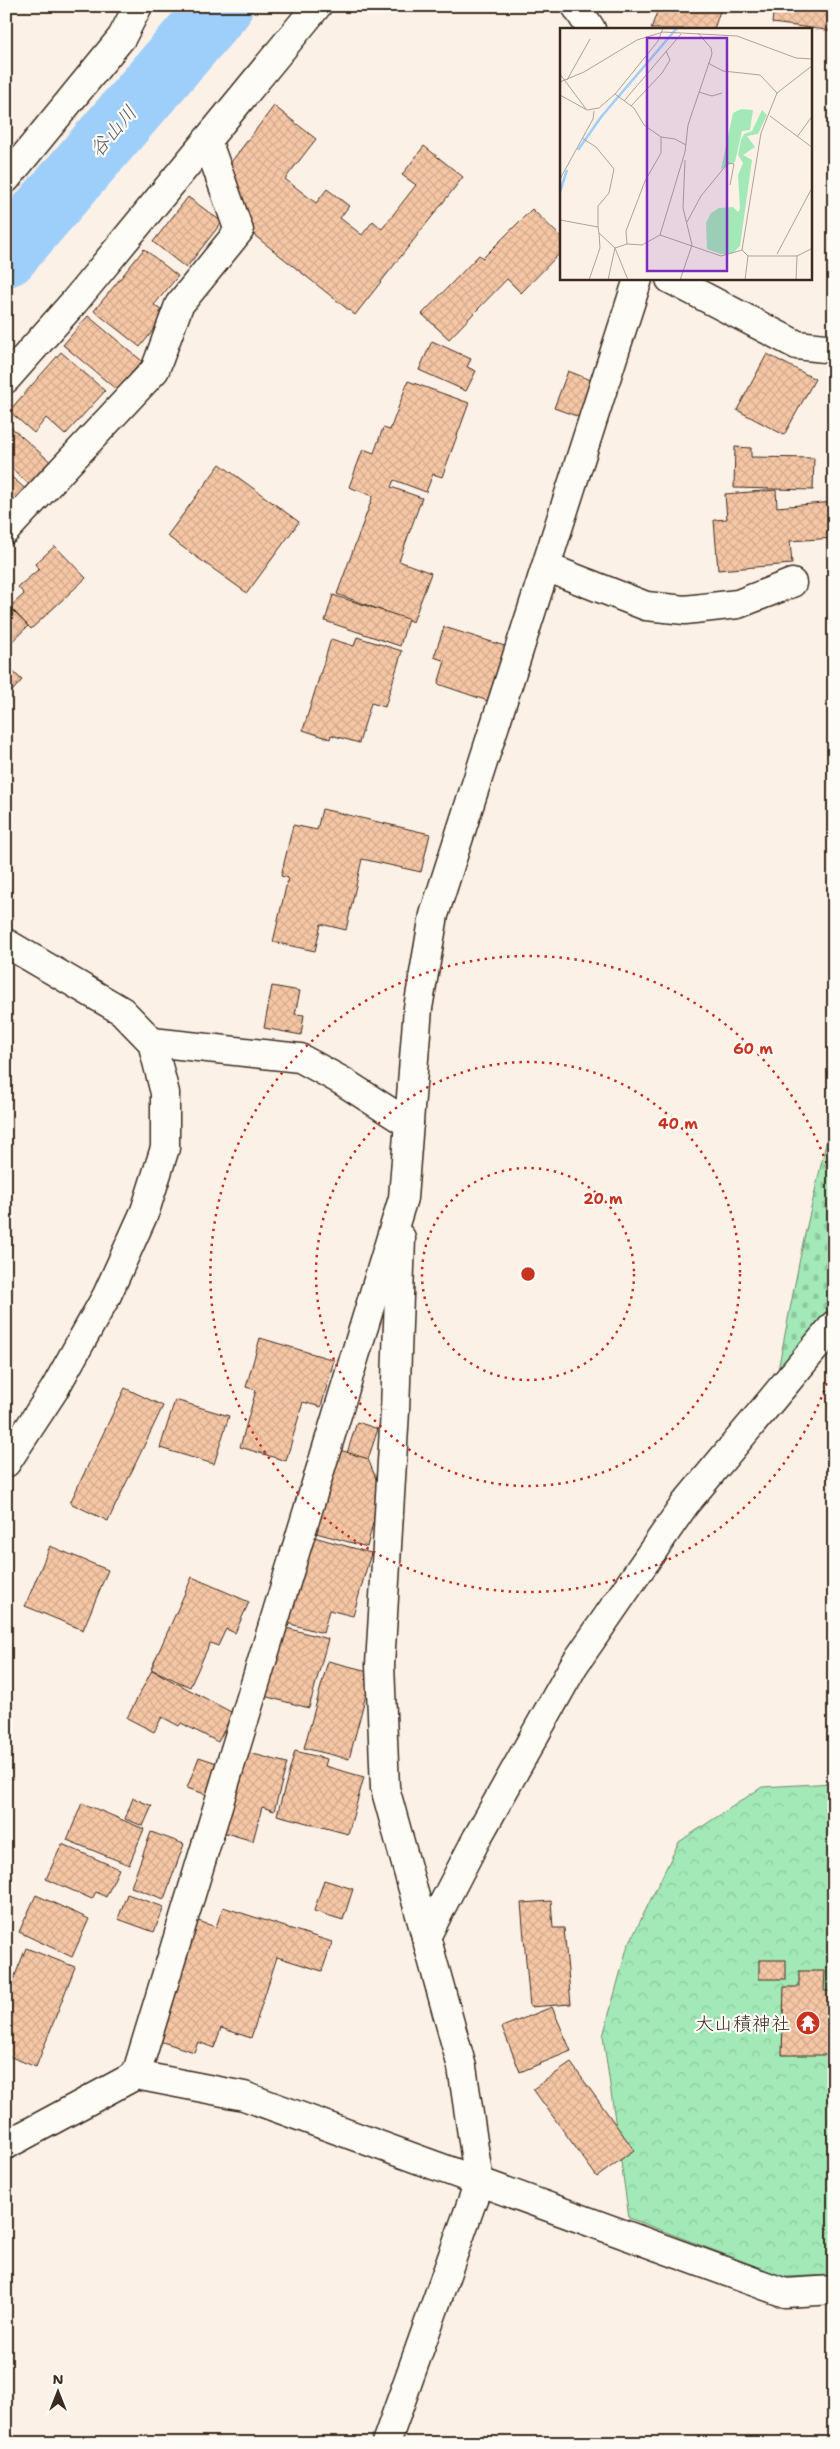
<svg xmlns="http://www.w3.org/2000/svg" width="840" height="2449" viewBox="0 0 840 2449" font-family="'Shantell Sans','Klee One',sans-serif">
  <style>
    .forest { fill: url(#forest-crowns); stroke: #6e8a6a }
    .cemetery { fill: url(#cemetery-stones); stroke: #6e8a6a }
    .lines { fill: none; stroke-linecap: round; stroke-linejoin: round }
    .river { stroke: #9ecffb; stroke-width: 64 }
    .building { fill: url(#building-cross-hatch); stroke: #3b2a1e }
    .minor-casing { stroke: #3b2a1e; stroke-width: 31 }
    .minor { stroke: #fdfcf7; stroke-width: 28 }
    .ring { fill: none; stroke: #c8321e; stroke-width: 2.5; stroke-dasharray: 2.5 5 }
    .labels { text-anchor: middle; stroke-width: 4.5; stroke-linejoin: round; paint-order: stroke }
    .poi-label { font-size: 19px; fill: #3b2a1e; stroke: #fdfcf7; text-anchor: end }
    .water-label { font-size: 20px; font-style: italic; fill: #595c60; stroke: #fdfcf7 }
    .inset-river { fill: none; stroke: #9ecffb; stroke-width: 2.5 }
    .inset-road { fill: none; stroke: #afa197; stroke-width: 1 }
    .view { fill: #7b2cbf; fill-opacity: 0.15; stroke: #7b2cbf; stroke-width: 2.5 }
    .inset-edge { fill: none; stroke: #3b2a1e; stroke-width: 2.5 }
    .centre { fill: #c8321e; stroke: #fdfcf7; stroke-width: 2.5 }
    .ring-label { font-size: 15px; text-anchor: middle; font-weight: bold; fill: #c8321e; stroke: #fdfcf7; stroke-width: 4.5; stroke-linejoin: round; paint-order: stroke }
  </style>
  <defs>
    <pattern id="forest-crowns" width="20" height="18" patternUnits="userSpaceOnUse" patternTransform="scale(1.25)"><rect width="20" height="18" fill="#a2e9b7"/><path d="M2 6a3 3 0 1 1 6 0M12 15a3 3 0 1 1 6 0" fill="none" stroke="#8cc89d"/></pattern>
    <pattern id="cemetery-stones" width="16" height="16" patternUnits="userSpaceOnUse" patternTransform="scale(1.25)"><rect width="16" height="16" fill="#a2e9b7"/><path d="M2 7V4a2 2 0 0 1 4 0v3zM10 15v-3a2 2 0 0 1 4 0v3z" fill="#8cc89d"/></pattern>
    <pattern id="building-cross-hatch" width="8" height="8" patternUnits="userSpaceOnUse" patternTransform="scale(1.25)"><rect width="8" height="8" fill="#f6c7a5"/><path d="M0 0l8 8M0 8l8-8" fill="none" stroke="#d4ab8e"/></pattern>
  </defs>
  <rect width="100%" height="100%" fill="#fcf1e7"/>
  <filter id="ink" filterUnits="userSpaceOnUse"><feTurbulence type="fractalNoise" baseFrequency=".02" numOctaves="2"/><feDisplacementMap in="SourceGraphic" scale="10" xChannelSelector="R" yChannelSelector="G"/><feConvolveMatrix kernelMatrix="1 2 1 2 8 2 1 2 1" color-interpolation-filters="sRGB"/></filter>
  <g filter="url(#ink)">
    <polygon class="forest" points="834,1783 834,2275 784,2277 629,2218 603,2036 627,1948 679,1842 762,1787"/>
    <polygon class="cemetery" points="834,1109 834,1309 777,1375 803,1243"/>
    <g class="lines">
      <polyline class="river" points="6,255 221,6"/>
    </g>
    <g class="building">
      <polygon points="659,6 717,6 721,8 714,29 651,29"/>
      <polygon points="774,6 834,6 834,31 772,23"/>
      <polygon points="274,106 316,139 285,179 316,203 327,189 349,206 340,218 362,235 373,221 382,229 416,185 402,175 424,146 463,177 355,315 254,235 228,166"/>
      <polygon points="188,197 222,222 186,268 153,242"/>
      <polygon points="532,209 561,237 561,252 521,293 507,279 449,339 422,314 479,255 483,258"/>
      <polygon points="144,249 178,276 154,305 166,314 140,347 94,311"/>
      <polygon points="88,316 142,361 117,390 63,345"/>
      <polygon points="432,341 471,359 467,367 476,371 466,391 419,370"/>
      <polygon points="61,352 105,391 65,435 46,418 34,433 9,411"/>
      <polygon points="767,354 815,379 784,435 737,410"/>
      <polygon points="568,371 596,382 582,418 554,408"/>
      <polygon points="408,381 469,403 442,477 433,474 426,492 394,480 391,487 422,498 399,561 431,573 413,622 337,594 373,496 349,487 363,449 374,453 383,428 390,430"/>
      <polygon points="6,423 53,464 32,487 6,463"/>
      <polygon points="735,447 751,448 751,457 814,458 813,490 734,488"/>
      <polygon points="220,464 299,522 247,593 167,536"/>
      <polygon points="6,472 30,493 6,519"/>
      <polygon points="776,490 777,507 834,502 834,538 790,541 792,564 718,570 714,520 727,519 725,494"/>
      <polygon points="55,546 86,578 31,629 10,607 24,594 18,587 39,569 35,564"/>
      <polygon points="333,595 408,619 400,646 325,621"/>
      <polygon points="6,604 28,626 6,647"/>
      <polygon points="444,627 508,647 491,702 438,684 445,661 434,657"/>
      <polygon points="357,637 402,651 385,707 371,703 359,743 331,735 330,739 303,730 331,639 354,646"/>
      <polygon points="6,665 22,680 6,698"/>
      <polygon points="322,809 430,834 421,872 362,859 346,930 321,924 315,951 273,942 288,878 281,876 293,825 317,830"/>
      <polygon points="272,986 300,991 295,1014 304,1015 301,1035 264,1028"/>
      <polygon points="260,1338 334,1360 321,1407 303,1402 286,1461 240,1447 256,1390 246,1387"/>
      <polygon points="125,1388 163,1406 108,1521 70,1503"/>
      <polygon points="175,1400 229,1416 214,1464 160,1448"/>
      <polygon points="357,1422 378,1429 368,1459 347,1453"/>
      <polygon points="337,1449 368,1459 381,1491 367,1547 309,1531"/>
      <polygon points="307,1535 371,1553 353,1616 329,1610 323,1633 283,1622"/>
      <polygon points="50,1546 108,1570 83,1630 25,1606"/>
      <polygon points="192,1577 249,1602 235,1633 226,1629 218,1646 210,1643 190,1687 151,1669"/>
      <polygon points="279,1626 328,1639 309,1708 260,1695"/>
      <polygon points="328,1661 372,1672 349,1759 304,1748"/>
      <polygon points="152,1670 233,1713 218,1742 181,1723 179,1726 162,1717 154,1732 127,1718"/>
      <polygon points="242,1751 287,1763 274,1811 262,1807 253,1841 219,1831"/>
      <polygon points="295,1751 327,1759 325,1766 364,1777 348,1834 277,1815"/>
      <polygon points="199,1757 220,1764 208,1795 187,1788"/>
      <polygon points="133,1798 152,1806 143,1826 125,1819"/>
      <polygon points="82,1803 144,1829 129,1865 67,1840"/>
      <polygon points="151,1832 184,1844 164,1899 131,1887"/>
      <polygon points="62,1844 119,1869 106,1897 96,1892 92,1899 46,1879"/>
      <polygon points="324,1880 353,1889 343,1920 314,1911"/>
      <polygon points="127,1894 164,1907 154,1932 118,1919"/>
      <polygon points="36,1895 89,1919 72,1957 19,1932"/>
      <polygon points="551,1901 553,1928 564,1928 571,2004 530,2007 521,1903"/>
      <polygon points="223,1907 332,1942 322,1971 277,1957 251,2038 221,2028 214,2048 198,2042 194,2052 153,2039 192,1919 216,1927"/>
      <polygon points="26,1948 75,1967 36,2067 6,2055 6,1998"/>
      <rect x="759" y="1960" width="27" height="19"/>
      <polygon points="799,1971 825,1971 824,1991 834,1991 834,2055 782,2055 784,1987 799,1987"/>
      <polygon points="552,2007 571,2051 520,2072 502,2027"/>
      <polygon points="571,2063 634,2150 597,2177 533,2089"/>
    </g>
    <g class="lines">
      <defs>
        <g id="minor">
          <polyline points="576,6 591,29"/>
          <polyline points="6,179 122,37 138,6"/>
          <polyline points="670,279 797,345 834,349"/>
          <polyline points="6,379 75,301 317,6"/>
          <polyline points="6,530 155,370 179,305 239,231 207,140"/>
          <polyline points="546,567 646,606 685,610 738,604 792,583"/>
          <polyline points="6,943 122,1011 152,1042 300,1058 342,1081 409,1124"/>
          <polyline points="6,1463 54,1390 107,1295 145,1211 165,1148 165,1093 152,1042"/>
          <polyline points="426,1937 477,1838 574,1665 685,1504 834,1325"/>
          <polyline points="136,2075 403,1198 418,1008 434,915 638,279"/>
          <polyline points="6,2145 136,2075 244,2096 785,2293 834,2290"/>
          <polyline points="386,2443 479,2182 462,2067 385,1788 380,1665 395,1411 401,1238"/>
        </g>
      </defs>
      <use href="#minor" class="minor-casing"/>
      <use href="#minor" class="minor"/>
    </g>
  </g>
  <g class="ring">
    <circle cx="528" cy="1274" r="106"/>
    <circle cx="528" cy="1274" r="212"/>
    <path d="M834 1362A318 318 0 1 1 834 1186"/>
  </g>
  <defs>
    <symbol id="temple-disc" viewBox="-11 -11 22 22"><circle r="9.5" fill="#c8321e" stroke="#fdfcf7"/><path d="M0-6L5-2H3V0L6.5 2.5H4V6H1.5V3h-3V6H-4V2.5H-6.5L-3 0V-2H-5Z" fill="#fff"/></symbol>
  </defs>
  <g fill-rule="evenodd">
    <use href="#temple-disc" x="794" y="2009" width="28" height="28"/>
  </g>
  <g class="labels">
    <g class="poi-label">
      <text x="790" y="2030">大山積神社</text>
    </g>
    <g class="water-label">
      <text transform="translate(113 131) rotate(-49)" y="7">谷山川</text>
    </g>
  </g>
  <g transform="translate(560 28)">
    <rect width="252" height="252" fill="#fcf1e7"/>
    <path d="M202 82 207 87 198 106 187 108 195 119 183 127 192 132 180 218 172 226H161L147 221 146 195 151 185 159 180 173 179 178 184 180 181 178 147 183 135 178 127 181 112 184 106 192 103Z" fill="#a2e9b7"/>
    <path d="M181 81 193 82 190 102 182 103 175 134 161 141 173 85Z" fill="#a2e9b7"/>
    <path class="inset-river" d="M18 122 41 89 117 0M0 164 7 142"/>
    <path class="inset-road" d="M148 35 163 43 200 47 217 65M0 46 26 81M7 52 30 11M0 54 24 44 77 12 103 4 177 8 236 30 253 31M139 64 152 68 162 65M55 66 74 80 84 97 101 109 115 111 126 117M0 67 27 82 39 80 56 65 98 13 103 0M64 73 121 6M71 78 102 45 110 32 106 23M210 88 253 120M237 109 253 87M22 110 36 119 54 141 49 165 38 178V199M0 151 33 91 34 83M0 192 38 199 39 205 55 220 68 252M127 194 141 168 168 135 174 136 170 157M100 207 125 124 128 97 152 26 151 20 138 5M67 216 66 203 85 153 101 125V109M182 222 201 105 217 65 253 37M182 222 188 228H237L253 220M217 226 253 158M29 252 40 220 39 205M48 252 55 220 67 216 82 217 100 207 161 228 182 222M120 252 132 217 123 180 125 132M185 252 188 228M236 252 237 228"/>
    <path class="view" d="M87 10H167V243H87Z"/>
    <rect width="252" height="252" class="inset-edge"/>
  </g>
  <circle cx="528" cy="1274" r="8" class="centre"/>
  <g class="ring-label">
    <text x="753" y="1054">60 m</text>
    <text x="678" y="1129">40 m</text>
    <text x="603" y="1204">20 m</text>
  </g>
  <rect width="840" height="2449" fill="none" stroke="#fdfcf7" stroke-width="25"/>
  <rect x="12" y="12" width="815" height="2424" fill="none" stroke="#3b2a1e" stroke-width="2" filter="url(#ink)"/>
  <g transform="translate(58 2392)" stroke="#fdfcf7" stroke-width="4" paint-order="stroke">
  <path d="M0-4L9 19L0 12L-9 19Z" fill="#3b2a1e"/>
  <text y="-8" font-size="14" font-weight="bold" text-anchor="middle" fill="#3b2a1e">N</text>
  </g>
</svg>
